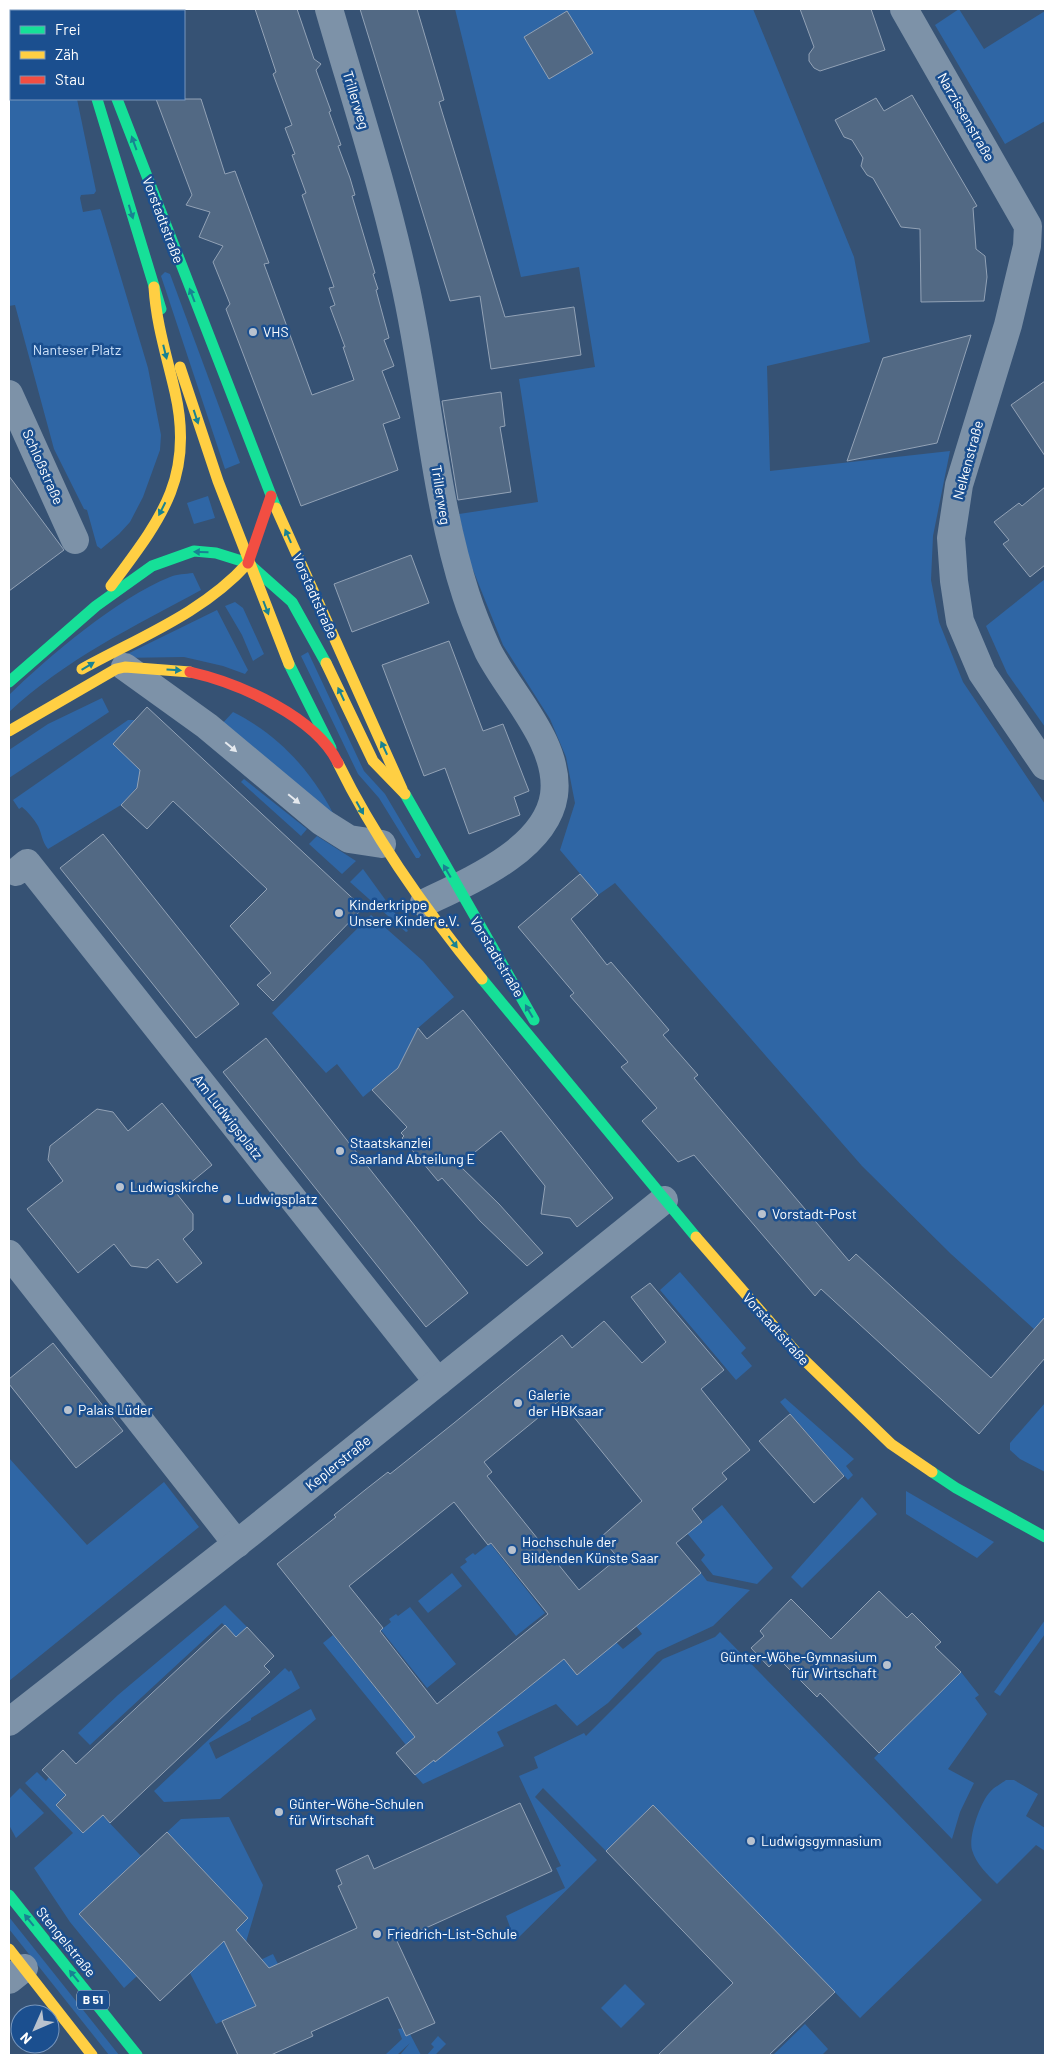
<svg xmlns="http://www.w3.org/2000/svg" width="1054" height="2064" viewBox="0 0 1054 2064" font-family="Barlow,sans-serif">
  <style>
    .green { fill: #2f66a5 }
    .building { fill: #526984; stroke: #92a2b6; fill-rule: evenodd }
    .lines { fill: none; stroke-linecap: round; stroke-linejoin: round }
    .street { stroke: #7d92a8; stroke-width: 28 }
    .fast { stroke: #16e098; stroke-width: 11 }
    .slow { stroke: #ffcf43; stroke-width: 11 }
    .jam { stroke: #f24e42; stroke-width: 11 }
    .oneway { fill: #198292 }
    .oneway2 { fill: #e5e9ee }
    .poi-dot { fill: #b9c2ce; stroke: #1b4f8f; stroke-width: 2 }
    .labels { text-anchor: middle; stroke-width: 5; stroke-linejoin: round; paint-order: stroke }
    .shield { fill: #1b4f8f; stroke: #bbcadd; stroke-width: 1 }
    .shield-label { font-size: 12px; font-weight: bold; fill: #fff }
    .street-label { font-size: 14px; fill: #fff; stroke: #1b4f8f }
    .poi-label { font-size: 14px; fill: #fff; stroke: #1b4f8f; text-anchor: start }
    .park-label { font-size: 14px; fill: #cfe3fa; stroke: #1b4f8f }
  </style>
  <rect width="100%" height="100%" fill="#365274"/>
  <g class="green">
    <polygon points="9,9 55,9 55,11 11,11 11,99 77,99 96,191 94,194 81,195 80,198 83,212 100,209 101,211 148,368 161,435 160,450 143,497 130,522 119,534 101,549 97,546 87,510 84,509 54,449 15,305 9,306"/>
    <polygon points="455,9 753,9 854,257 870,342 767,366 770,471 950,451 933,536 931,580 939,622 963,682 1045,804 1045,1339 951,1254 862,1166 615,883 598,895 560,850 575,803 566,757 550,719 503,645 469,560 459,514 538,502 519,379 595,367 579,267 521,277"/>
    <polygon points="959,9 984,49 1045,11 1045,121 1005,144 935,25"/>
    <polygon points="165,272 170,274 240,463 225,469 161,276"/>
    <polygon points="208,496 215,518 194,524 187,503"/>
    <path d="M193 573 201 590C133 627 66 659 9 712V695C49 656 118 598 170 577 177 574 185 574 193 573Z"/>
    <polygon points="1045,579 1045,727 1007,673 986,626"/>
    <polygon points="235,602 243,608 264,654 253,661 242,635 225,606"/>
    <polygon points="217,610 248,670 245,674 223,666 184,657 119,658"/>
    <polygon points="308,652 364,771 385,794 421,855 419,858 416,858 379,798 358,774 301,656"/>
    <polygon points="102,698 109,712 9,778 9,750 48,724"/>
    <path d="M233 712C281 736 315 775 338 823L220 726Z"/>
    <path d="M128 720H135L113 744 147 776 121 805 48 849C42 842 42 834 38 826 34 819 28 812 22 807L19 809 13 800Z"/>
    <polygon points="244,779 307,829 301,836 241,782"/>
    <polygon points="317,836 356,861 342,874 309,844"/>
    <polygon points="363,869 408,931 406,932 350,882"/>
    <polygon points="371,915 423,961 454,997 418,1028 398,1068 363,1097 337,1064 326,1073 272,1013"/>
    <polygon points="680,1272 746,1348 741,1353 752,1366 736,1380 660,1290"/>
    <polygon points="785,1398 854,1459 846,1466 853,1475 848,1480 780,1402"/>
    <polygon points="1045,1403 1045,1472 1020,1459 1010,1450 1010,1443"/>
    <polygon points="9,1458 87,1545 164,1482 199,1527 9,1681"/>
    <polygon points="906,1491 994,1542 977,1558 906,1514"/>
    <polygon points="862,1497 877,1514 802,1588 791,1577"/>
    <polygon points="722,1505 773,1568 757,1584 713,1575 701,1560 705,1555 687,1533"/>
    <polygon points="490,1543 545,1613 516,1636 460,1567 467,1562 465,1559 473,1553 475,1555"/>
    <polygon points="452,1573 462,1586 428,1613 418,1601"/>
    <polygon points="701,1573 707,1581 750,1590 713,1626 657,1652 608,1703 577,1726 556,1704 497,1732 504,1746 423,1784 415,1775 430,1763 406,1745 323,1643 333,1635 435,1762 564,1659 577,1674 616,1642 623,1649 642,1634 636,1626"/>
    <polygon points="225,1605 247,1627 236,1637 222,1623 90,1745 78,1733 118,1695"/>
    <polygon points="410,1607 456,1664 427,1688 381,1630 391,1622 389,1619 396,1614 398,1616"/>
    <polygon points="1045,1620 1045,1634 1000,1696 994,1692"/>
    <polygon points="720,1632 982,1900 860,2018 653,1805 606,1851 543,1788 535,1797 597,1860 515,1941 506,1916 565,1888 556,1868 561,1866 519,1776 538,1768 534,1757 584,1733 586,1736 663,1659 715,1637"/>
    <polygon points="285,1668 289,1672 291,1670 300,1688 251,1718 251,1720 209,1743 216,1759 311,1709 316,1719 220,1799 164,1802 154,1791"/>
    <polygon points="961,1672 979,1695 975,1698 987,1714 948,1769 974,1783 960,1812 952,1839 874,1758"/>
    <polygon points="37,1772 46,1781 49,1777 66,1795 56,1805 83,1833 102,1815 141,1856 79,1914 137,1976 124,1988 70,1922 34,1868 73,1833 25,1783"/>
    <path d="M1006 1780H1014L1038 1794 1026 1816 1045 1828V1851L1036 1845 997 1884C987 1874 976 1864 972 1850 968 1837 981 1801 990 1792 994 1787 1001 1784 1006 1780Z"/>
    <polygon points="20,1788 44,1813 16,1838 9,1825 9,1799"/>
    <polygon points="229,1817 263,1885 246,1942 236,1930 248,1918 167,1832 181,1819"/>
    <polygon points="9,1917 119,2055 109,2055 9,1929"/>
    <polygon points="227,1938 256,2006 216,2024 190,1973"/>
    <polygon points="273,1954 291,1990 254,1963"/>
    <polygon points="625,1984 645,2004 621,2028 601,2008"/>
    <polygon points="805,2024 828,2049 822,2055 773,2055"/>
    <polygon points="403,2028 406,2036 410,2034 421,2055 400,2055 410,2043 397,2055 385,2055 402,2039 398,2029"/>
    <polygon points="438,2036 446,2044 435,2055 427,2055 434,2047 431,2044"/>
  </g>
  <g class="building">
    <polygon points="255,9 297,9 314,59 321,64 316,70 331,111 329,112 341,145 338,146 350,178 355,195 352,196 375,273 373,274 378,289 376,290 389,338 384,340 394,366 382,371 400,418 383,424 398,470 301,506 226,309 230,304 213,262 223,246 199,237 210,212 186,205 192,195 156,99 201,99 225,174 235,171 269,263 264,264 312,395 354,380 343,347 345,347 330,307 335,305 329,288 334,287 302,195 306,193 292,155 295,154 285,128 292,125 273,74 276,72"/>
    <polygon points="360,9 417,9 444,100 439,102 505,317 574,307 581,355 491,369 480,296 450,301"/>
    <polygon points="800,9 871,9 885,50 820,71 814,68 809,61 809,54 814,47"/>
    <polygon points="567,11 593,53 549,79 524,37"/>
    <polygon points="912,95 977,206 973,208 976,249 985,256 987,277 984,301 921,302 920,229 901,227 873,178 867,175 861,166 863,158 852,140 844,137 835,120 876,98 884,111"/>
    <polygon points="971,335 937,443 847,461 883,358"/>
    <polygon points="1045,381 1045,456 1011,405"/>
    <polygon points="501,392 505,426 500,427 511,492 458,500 442,401"/>
    <polygon points="9,476 64,550 9,591"/>
    <polygon points="1045,487 1045,565 1030,577 1003,544 1009,540 994,522 1019,503 1022,506"/>
    <polygon points="411,555 429,603 352,632 334,584"/>
    <polygon points="449,641 483,731 503,724 529,791 514,797 520,815 469,834 445,768 424,776 382,665"/>
    <polygon points="147,707 363,908 273,1001 257,985 271,973 230,926 267,889 173,801 147,829 121,805 137,788 140,770 113,744"/>
    <polygon points="103,834 239,1004 196,1038 60,868"/>
    <polygon points="580,874 598,895 571,919 607,965 611,962 669,1030 663,1035 698,1075 694,1078 849,1261 856,1254 991,1378 1045,1317 1045,1358 979,1434 821,1289 815,1296 694,1155 678,1162 642,1121 657,1108 621,1067 628,1062 570,996 574,993 518,927"/>
    <polygon points="463,1010 613,1198 577,1227 570,1218 541,1214 545,1186 501,1131 459,1165 499,1204 543,1253 527,1266 480,1221 442,1178 438,1181 402,1138 404,1136 401,1133 407,1127 372,1090 398,1068 418,1028 427,1039"/>
    <polygon points="266,1038 468,1293 426,1327 223,1072"/>
    <polygon points="162,1103 212,1165 177,1194 193,1214 193,1230 183,1239 202,1263 177,1283 158,1259 147,1268 131,1266 114,1244 78,1273 27,1209 63,1181 48,1160 50,1146 97,1109 113,1112 128,1131"/>
    <path d="M650 1283 724 1370 701 1389 750 1450 722 1473 727 1479 692 1509 702 1522 676 1543 701 1573 577 1675 564 1659 435 1762 434 1760 415 1775 396 1753 415 1737 277 1564 336 1517 334 1515 365 1490 388 1472 390 1474 454 1423 562 1335 572 1348 604 1321 642 1363 666 1342 631 1297ZM560 1400 642 1501 601 1537 618 1558 579 1590 487 1476 492 1472 484 1462ZM454 1502 488 1545 491 1543 548 1614 437 1704 380 1631 383 1628 349 1586Z"/>
    <polygon points="53,1343 123,1431 76,1468 9,1384 9,1379"/>
    <polygon points="790,1414 844,1476 814,1503 759,1441"/>
    <polygon points="879,1591 907,1618 912,1613 941,1642 935,1647 961,1672 879,1753 820,1693 817,1697 778,1658 769,1667 751,1648 764,1636 760,1631 791,1599 831,1639"/>
    <polygon points="225,1625 236,1637 247,1627 274,1656 264,1666 270,1672 110,1823 103,1815 83,1833 56,1805 66,1795 42,1770 63,1750 76,1764"/>
    <polygon points="520,1803 552,1871 397,1941 435,2023 406,2036 388,1997 311,2032 313,2036 271,2055 238,2055 222,2021 256,2006 224,1941 160,2001 79,1914 167,1832 248,1918 236,1930 269,1968 357,1928 338,1886 342,1884 336,1870 368,1855 374,1869"/>
    <polygon points="653,1805 835,1992 769,2055 658,2055 733,1983 606,1851"/>
  </g>
  <g class="lines">
    <g class="street">
      <path d="M329 9C355 99 384 188 404 280 428 385 433 493 466 595 472 614 480 633 488 651 510 694 561 744 554 795 546 850 468 882 424 903"/>
      <polyline points="904,9 1028,226 1027,246 1008,325 959,485 951,538 954,581 960,621 982,673 1045,766"/>
      <polyline points="9,394 75,540"/>
      <polyline points="125,667 207,726 322,822 349,839 382,844"/>
      <polyline points="16,872 27,863 438,1382"/>
      <polyline points="9,1254 237,1544"/>
      <polyline points="9,1722 249,1534 664,1200"/>
      <polyline points="9,1980 24,1968"/>
    </g>
    <g class="fast">
      <polyline points="97,99 161,309"/>
      <polyline points="117,99 276,508"/>
      <polyline points="289,664 331,748"/>
      <polyline points="9,682 96,606 152,566 194,551 216,553 248,563 292,602 326,663"/>
      <polyline points="405,794 534,1020"/>
      <polyline points="482,979 696,1237"/>
      <polyline points="932,1472 956,1488 1045,1537"/>
      <polyline points="9,1895 137,2055"/>
    </g>
    <g class="slow">
      <polyline points="84,9 85,11"/>
      <polyline points="180,367 218,481 289,664"/>
      <polyline points="276,508 402,789"/>
      <path d="M111 586C160 520 195 478 175 392 167 357 156 323 154 287"/>
      <polyline points="326,663 373,761 405,794"/>
      <path d="M82 669C140 637 203 613 248 563"/>
      <polyline points="9,731 116,669 125,667 190,672"/>
      <path d="M338 763C376 841 427 912 482 979"/>
      <polyline points="696,1237 797,1353 891,1444 932,1472"/>
      <polyline points="9,1949 92,2055"/>
    </g>
    <g class="jam">
      <polyline points="248,563 271,496"/>
      <path d="M190 672C239 683 316 717 338 763"/>
    </g>
  </g>
  <defs><path id="oneway-solid" d="M-6-.8H1V-3.2L6.5 0L1 3.2V.8H-6Z" transform="scale(1.25)"/></defs>
  <g class="oneway">
    <use href="#oneway-solid" transform="translate(134 143) rotate(-110)"/>
    <use href="#oneway-solid" transform="translate(131 212) rotate(73)"/>
    <use href="#oneway-solid" transform="translate(192 295) rotate(-111)"/>
    <use href="#oneway-solid" transform="translate(165 352) rotate(76)"/>
    <use href="#oneway-solid" transform="translate(196 417) rotate(72)"/>
    <use href="#oneway-solid" transform="translate(162 509) rotate(117)"/>
    <use href="#oneway-solid" transform="translate(288 536) rotate(-114)"/>
    <use href="#oneway-solid" transform="translate(201 552) rotate(-178)"/>
    <use href="#oneway-solid" transform="translate(266 608) rotate(69)"/>
    <use href="#oneway-solid" transform="translate(88 666) rotate(-31)"/>
    <use href="#oneway-solid" transform="translate(174 670) rotate(4)"/>
    <use href="#oneway-solid" transform="translate(341 694) rotate(-115)"/>
    <use href="#oneway-solid" transform="translate(384 748) rotate(-115)"/>
    <use href="#oneway-solid" transform="translate(360 808) rotate(61)"/>
    <use href="#oneway-solid" transform="translate(447 871) rotate(-120)"/>
    <use href="#oneway-solid" transform="translate(453 942) rotate(53)"/>
    <use href="#oneway-solid" transform="translate(529 1011) rotate(-120)"/>
    <use href="#oneway-solid" transform="translate(29 1920) rotate(-129)"/>
    <use href="#oneway-solid" transform="translate(74 1976) rotate(-129)"/>
  </g>
  <g class="oneway2">
    <use href="#oneway-solid" transform="translate(231 747) rotate(40)"/>
    <use href="#oneway-solid" transform="translate(294 799) rotate(39)"/>
  </g>
  <g class="poi-dot">
    <circle cx="253" cy="332" r="5"/>
    <circle cx="339" cy="913" r="5"/>
    <circle cx="340" cy="1151" r="5"/>
    <circle cx="120" cy="1187" r="5"/>
    <circle cx="227" cy="1199" r="5"/>
    <circle cx="762" cy="1214" r="5"/>
    <circle cx="518" cy="1403" r="5"/>
    <circle cx="68" cy="1410" r="5"/>
    <circle cx="512" cy="1550" r="5"/>
    <circle cx="887" cy="1665" r="5"/>
    <circle cx="279" cy="1812" r="5"/>
    <circle cx="751" cy="1841" r="5"/>
    <circle cx="377" cy="1934" r="5"/>
  </g>
  <g class="labels">
    <rect class="shield" x="77" y="1990.5" width="32" height="19" rx="4"/>
    <g class="shield-label">
      <text x="93" y="2004">B 51</text>
    </g>
    <g class="street-label">
      <text transform="translate(356 100) rotate(73)" y="5">Trillerweg</text>
      <text transform="translate(966 117) rotate(60)" y="5">Narzissenstraße</text>
      <text transform="translate(163 220) rotate(69)" y="5">Vorstadtstraße</text>
      <text transform="translate(968 460) rotate(-75)" y="5">Nelkenstraße</text>
      <text transform="translate(43 467) rotate(66)" y="5">Schloßstraße</text>
      <text transform="translate(441 495) rotate(81)" y="5">Trillerweg</text>
      <text transform="translate(315 596) rotate(66)" y="5">Vorstadtstraße</text>
      <text transform="translate(497 957) rotate(59)" y="5">Vorstadtstraße</text>
      <text transform="translate(228 1117) rotate(52)" y="5">Am Ludwigsplatz</text>
      <text transform="translate(776 1329) rotate(48)" y="5">Vorstadtstraße</text>
      <text transform="translate(338 1463) rotate(-39)" y="5">Keplerstraße</text>
      <text transform="translate(66 1942) rotate(51)" y="5">Stengelstraße</text>
    </g>
    <g class="poi-label">
      <text x="263" y="337">VHS</text>
      <text x="349" y="910">Kinderkrippe<tspan x="349" dy="16">Unsere Kinder e.V.</tspan></text>
      <text x="350" y="1148">Staatskanzlei<tspan x="350" dy="16">Saarland Abteilung E</tspan></text>
      <text x="130" y="1192">Ludwigskirche</text>
      <text x="237" y="1204">Ludwigsplatz</text>
      <text x="772" y="1219">Vorstadt-Post</text>
      <text x="528" y="1400">Galerie<tspan x="528" dy="16">der HBKsaar</tspan></text>
      <text x="78" y="1415">Palais Lüder</text>
      <text x="522" y="1547">Hochschule der<tspan x="522" dy="16">Bildenden Künste Saar</tspan></text>
      <text x="877" y="1662" text-anchor="end">Günter-Wöhe-Gymnasium<tspan x="877" dy="16">für Wirtschaft</tspan></text>
      <text x="289" y="1809">Günter-Wöhe-Schulen<tspan x="289" dy="16">für Wirtschaft</tspan></text>
      <text x="761" y="1846">Ludwigsgymnasium</text>
      <text x="387" y="1939">Friedrich-List-Schule</text>
    </g>
    <g class="park-label">
      <text x="77" y="355">Nanteser Platz</text>
    </g>
  </g>
  <rect width="1054" height="2064" fill="none" stroke="#ffffff" stroke-width="20"/>
  <rect x="10" y="10" width="175" height="90" fill="#1b4f8f" stroke="#7695bc"/>
  <rect x="20" y="26" width="25" height="8" fill="#16e098" stroke="#7695bc"/>
  <text x="55" y="35" font-size="15" fill="#ffffff">Frei</text>
  <rect x="20" y="51" width="25" height="8" fill="#ffcf43" stroke="#7695bc"/>
  <text x="55" y="60" font-size="15" fill="#ffffff">Zäh</text>
  <rect x="20" y="76" width="25" height="8" fill="#f24e42" stroke="#7695bc"/>
  <text x="55" y="85" font-size="15" fill="#ffffff">Stau</text>
  <g transform="translate(35 2029) rotate(225)"><circle r="24" fill="#1b4f8f" stroke="#7695bc"/>
  <path d="M0-4L9 19L0 12L-9 19Z" fill="#b9c2ce"/>
  <text y="-8" font-size="14" font-weight="bold" text-anchor="middle" fill="#ffffff">N</text>
  </g>
</svg>
